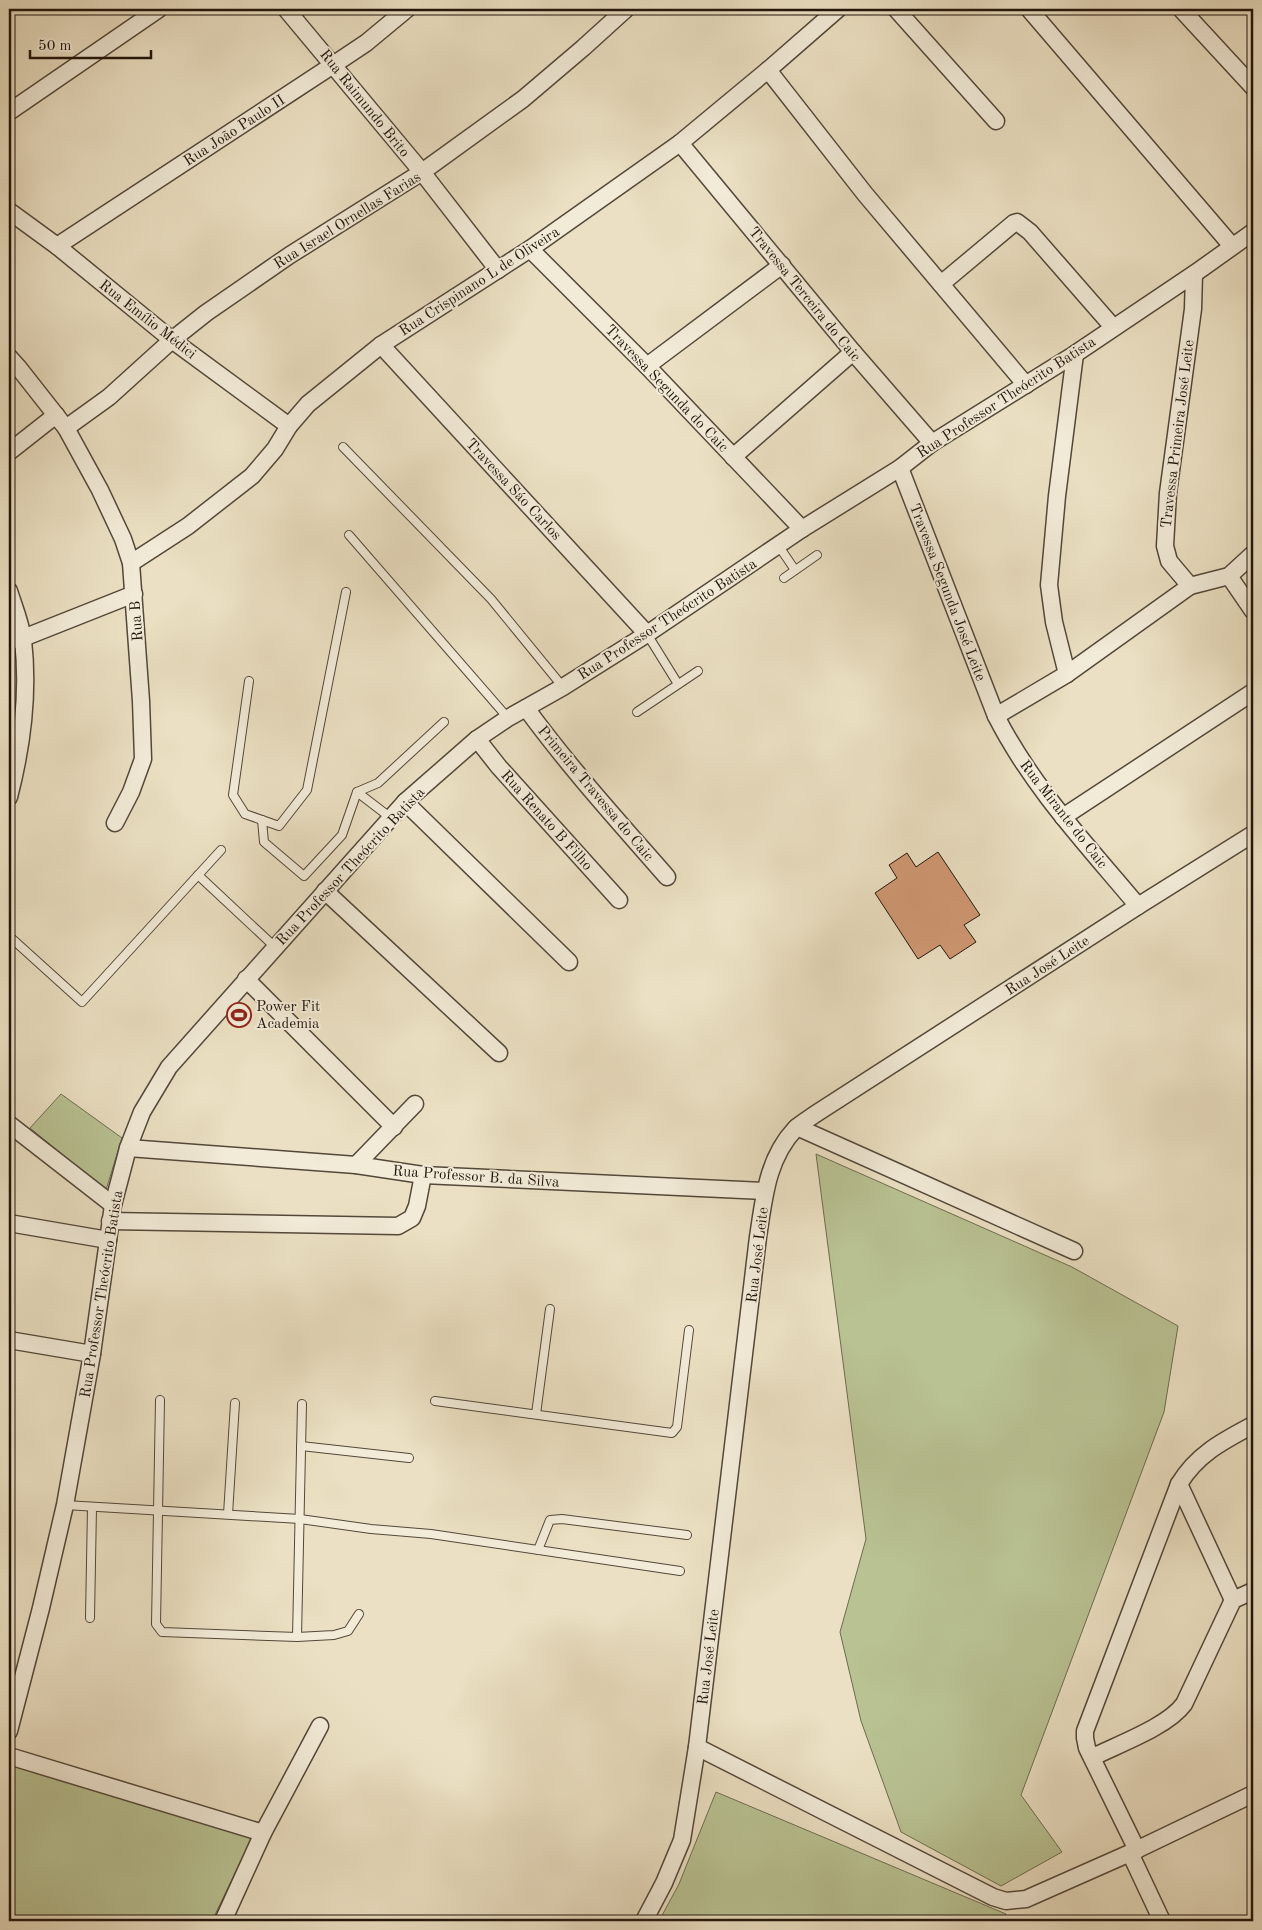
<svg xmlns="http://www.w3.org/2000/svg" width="1262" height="1930" viewBox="0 0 1262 1930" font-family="'Old Standard TT',serif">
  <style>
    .green { fill: #b9c293; stroke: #6c6c50 }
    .building { fill: #d09873; stroke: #20150c }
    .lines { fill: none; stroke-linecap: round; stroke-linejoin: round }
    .lane-casing { stroke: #53483a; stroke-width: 10 }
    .street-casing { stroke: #53483a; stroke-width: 19 }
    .lane { stroke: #f2ebd8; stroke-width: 8 }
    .street { stroke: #f2ebd8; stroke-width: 16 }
    .labels { text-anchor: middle; stroke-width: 4; stroke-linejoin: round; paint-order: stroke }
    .street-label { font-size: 15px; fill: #20150c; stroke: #f2ebd8 }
    .poi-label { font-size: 15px; fill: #20150c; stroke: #f2ebd8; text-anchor: start }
  </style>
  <rect width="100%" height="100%" fill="#ebe0c3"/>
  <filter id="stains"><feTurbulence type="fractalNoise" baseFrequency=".004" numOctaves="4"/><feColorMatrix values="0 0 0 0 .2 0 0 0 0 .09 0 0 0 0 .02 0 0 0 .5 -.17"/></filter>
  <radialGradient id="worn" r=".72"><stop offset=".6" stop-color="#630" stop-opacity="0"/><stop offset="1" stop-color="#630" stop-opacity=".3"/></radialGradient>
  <g class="green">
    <polygon points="61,1094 122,1138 106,1190 30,1128"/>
    <polygon points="816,1154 1072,1267 1178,1326 1164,1412 1021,1795 1062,1852 1001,1886 901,1832 861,1721 840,1632 866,1539"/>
    <polygon points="9,1764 252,1838 212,1921 9,1921"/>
    <polygon points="716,1792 1006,1914 1002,1921 659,1921 679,1884"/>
  </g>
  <polygon class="building" points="938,852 980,915 964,925 976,942 950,959 940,945 918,959 875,893 897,878 889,865 907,853 916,867"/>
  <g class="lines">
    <defs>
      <g id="lane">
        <polyline points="343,447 491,599 563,687"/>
        <polyline points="349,535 508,718"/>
        <polyline points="778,545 795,570"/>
        <polyline points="784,578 817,555"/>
        <polyline points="647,634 678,684"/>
        <polyline points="249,681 233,795 245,814 279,826 307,790 346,592"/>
        <polyline points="637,712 698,671"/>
        <polyline points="357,792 391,818"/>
        <polyline points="262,820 264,842 304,876 342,835 357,792 378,783 444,722"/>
        <polyline points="198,875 275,947"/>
        <polyline points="9,936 82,1002 221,850"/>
        <polyline points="160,1400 156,1624 162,1632 297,1637 334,1635 348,1631 359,1614"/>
        <polyline points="435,1401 672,1433 677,1427 689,1330"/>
        <polyline points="536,1414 550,1309"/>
        <polyline points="301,1446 409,1458"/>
        <polyline points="65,1505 300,1519 371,1529 431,1534 680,1571"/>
        <polyline points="228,1514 235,1403"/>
        <polyline points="538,1550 550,1520 562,1519 687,1535"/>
        <polyline points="90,1618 92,1507"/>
        <polyline points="297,1637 302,1404"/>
      </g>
      <g id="street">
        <polyline points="286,9 422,172 498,270"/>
        <polyline points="896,9 996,121"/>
        <polyline points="1029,9 1232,246"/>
        <polyline points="1181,9 1253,87"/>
        <polyline points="768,70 865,194 1026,385"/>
        <polyline points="9,112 159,9"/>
        <polyline points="680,143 853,352 932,443"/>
        <polyline points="9,211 57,246 172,340 289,426"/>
        <polyline points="57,246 333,65 366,43 407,9"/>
        <polyline points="530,249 647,366 802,529"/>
        <polyline points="941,284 1014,223 1017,222 1030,232 1113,327"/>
        <polyline points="381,345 647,634"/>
        <polyline points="9,357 18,367 66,428 100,490 123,539 131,563 141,701 143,759 131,792 115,823"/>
        <polyline points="647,366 782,265"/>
        <polyline points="66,428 109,397 172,340 206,313 290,255 422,172 523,99 583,48 626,9"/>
        <polyline points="9,452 56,415"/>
        <polyline points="733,457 853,352"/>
        <path d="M900 468 996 716C1032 787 1087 845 1138 906"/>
        <polyline points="131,563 188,526 252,476 275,449 289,426 308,404 381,345 530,249 680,143 768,70 838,9"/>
        <polyline points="1229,576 1253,611"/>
        <polyline points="1190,586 1169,561 1165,546 1168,493 1193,309 1194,274"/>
        <path d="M9 591C14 607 21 623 23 640 29 692 22 747 9 797"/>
        <polyline points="9,641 23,638 134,594"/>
        <polyline points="1067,674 1054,622 1049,585 1057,496 1075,354"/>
        <path d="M526 708C569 767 619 822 667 877"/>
        <polyline points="996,716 1067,674 1190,586 1229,576 1253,554"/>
        <polyline points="477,739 499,767 619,900"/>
        <polyline points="405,802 569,962"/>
        <polyline points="1063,817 1253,692"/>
        <polyline points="325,891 499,1053"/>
        <polyline points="246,979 394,1127"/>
        <polyline points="9,1124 113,1205"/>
        <polyline points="797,1127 1074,1251"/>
        <polyline points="128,1148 356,1165 423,1175 765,1191"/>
        <polyline points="356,1165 415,1104"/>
        <polyline points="110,1221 398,1226 412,1218 417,1206 423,1175"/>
        <polyline points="9,1223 108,1240"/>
        <polyline points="9,1340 92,1354"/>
        <polyline points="1179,1484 1233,1600"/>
        <polyline points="9,1731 41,1608 65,1505 92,1354 113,1205 128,1148 142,1112 169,1067 405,802 477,739 508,718 563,687 647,634 802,529 900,468 932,443 1075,354 1194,274 1253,232"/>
        <polyline points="697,1747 993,1897 1006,1901 1026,1899 1130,1853 1253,1794"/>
        <polyline points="9,1756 263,1833"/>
        <path d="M1093 1757C1119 1744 1167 1727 1184 1704L1233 1600 1253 1591"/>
        <path d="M1137 1850 1087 1748 1085 1738V1731L1179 1484C1197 1454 1223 1441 1253 1425"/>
        <polyline points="1130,1853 1162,1921"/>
        <polyline points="223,1921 263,1833 320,1726"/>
        <path d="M644 1921 664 1883 682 1840 697 1747 758 1237C764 1198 767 1159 795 1129 801 1123 810 1118 817 1113L1138 906 1253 834"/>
      </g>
    </defs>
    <use href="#lane" class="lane-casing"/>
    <use href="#street" class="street-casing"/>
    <use href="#lane" class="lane"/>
    <use href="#street" class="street"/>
  </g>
  <defs>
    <symbol id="stadium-ring" viewBox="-11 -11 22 22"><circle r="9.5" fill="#f2ebd8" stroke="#8f2418" stroke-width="1.5"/><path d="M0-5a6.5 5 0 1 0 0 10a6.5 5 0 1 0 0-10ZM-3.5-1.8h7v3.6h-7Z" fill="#8f2418"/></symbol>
  </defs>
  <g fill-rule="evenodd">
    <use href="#stadium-ring" x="225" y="1001" width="28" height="28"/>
  </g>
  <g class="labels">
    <g class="street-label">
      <text transform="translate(365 103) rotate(51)" y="5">Rua Raimundo Brito</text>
      <text transform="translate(234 130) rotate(-33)" y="5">Rua João Paulo II</text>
      <text transform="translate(347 220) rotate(-32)" y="5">Rua Israel Ornellas Farias</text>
      <text transform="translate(479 281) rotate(-33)" y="5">Rua Crispinano L de Oliveira</text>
      <text transform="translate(805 294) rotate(51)" y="5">Travessa Terceira do Caic</text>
      <text transform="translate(148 319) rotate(38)" y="5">Rua Emílio Médici</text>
      <text transform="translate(667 388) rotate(46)" y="5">Travessa Segunda do Caic</text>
      <text transform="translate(1006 397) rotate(-33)" y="5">Rua Professor Theócrito Batista</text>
      <text transform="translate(1177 434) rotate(-83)" y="5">Travessa Primeira José Leite</text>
      <text transform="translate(514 489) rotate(47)" y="5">Travessa Sáo Carlos</text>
      <text transform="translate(948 592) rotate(69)" y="5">Travessa Segunda José Leite</text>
      <text transform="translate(667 619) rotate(-33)" y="5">Rua Professor Theócrito Batista</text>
      <text transform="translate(136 621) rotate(-94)" y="5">Rua B</text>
      <text transform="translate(596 793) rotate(50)" y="5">Primeira Travessa do Caic</text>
      <text transform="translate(1064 814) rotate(52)" y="5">Rua Mirante do Caic</text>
      <text transform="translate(547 820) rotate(48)" y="5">Rua Renato B Filho</text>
      <text transform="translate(350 866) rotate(-47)" y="5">Rua Professor Theócrito Batista</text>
      <text transform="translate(1047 965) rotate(-33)" y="5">Rua José Leite</text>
      <text transform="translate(476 1176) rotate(4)" y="5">Rua Professor B. da Silva</text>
      <text transform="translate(757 1255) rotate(-83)" y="5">Rua José Leite</text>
      <text transform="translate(101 1294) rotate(-81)" y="5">Rua Professor Theócrito Batista</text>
      <text transform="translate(708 1657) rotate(-83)" y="5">Rua José Leite</text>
    </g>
    <g class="poi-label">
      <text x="256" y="1011">Power Fit<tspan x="256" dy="17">Academia</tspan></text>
    </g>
  </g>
  <rect width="1262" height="1930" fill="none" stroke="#ebe0c3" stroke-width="30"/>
  <rect x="10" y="10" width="1242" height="1910" fill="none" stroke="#20150c" stroke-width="2.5"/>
  <rect x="15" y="15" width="1232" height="1900" fill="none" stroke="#20150c"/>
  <path d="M30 50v8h121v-8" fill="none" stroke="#20150c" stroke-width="2.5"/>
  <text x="38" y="50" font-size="15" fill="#20150c" stroke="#f2ebd8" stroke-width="4" paint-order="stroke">50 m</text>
  <rect width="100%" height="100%" filter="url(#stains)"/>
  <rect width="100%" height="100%" fill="url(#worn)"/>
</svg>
